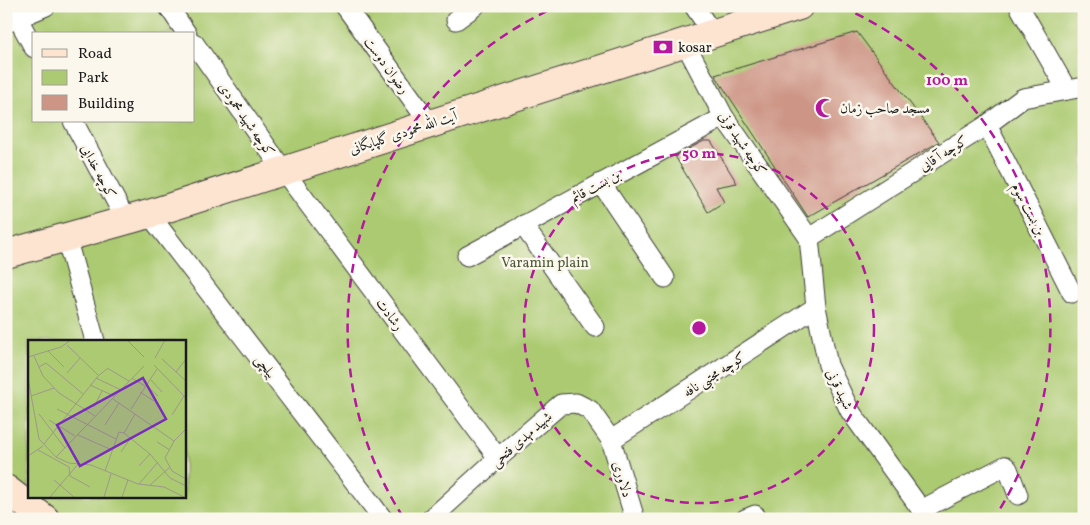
<svg xmlns="http://www.w3.org/2000/svg" width="1090" height="525" viewBox="0 0 1090 525" font-family="Vollkorn,Amiri,serif">
  <style>
    .green { fill: #abca71; stroke: #647346; fill-rule: evenodd }
    .building { fill: #cd9586 }
    .lines { fill: none; stroke-linecap: round; stroke-linejoin: round }
    .minor-casing { stroke: #3c3b37; stroke-width: 21 }
    .secondary-casing { stroke: #3c3b37; stroke-width: 30 }
    .minor { stroke: #fff; stroke-width: 19 }
    .secondary { stroke: #fde4d1; stroke-width: 28 }
    .ring { fill: none; stroke: #b5179e; stroke-width: 2.5; stroke-dasharray: 9 6 }
    .labels { text-anchor: middle; stroke-width: 5; stroke-linejoin: round; paint-order: stroke }
    .poi-label { font-size: 14px; fill: #1c1c1c; stroke: #fbf7ec; text-anchor: start }
    .street-label { font-size: 14px; fill: #1c1c1c; stroke: #fbf7ec }
    .park-label { font-size: 14px; fill: #4e593a; stroke: #fbf7ec }
    .inset-road { fill: none; stroke: #9e988a; stroke-width: 1 }
    .view { fill: #7b2cbf; fill-opacity: 0.15; stroke: #7b2cbf; stroke-width: 2.5 }
    .inset-edge { fill: none; stroke: #1c1c1c; stroke-width: 2.5 }
    .centre { fill: #b5179e; stroke: #fbf7ec; stroke-width: 2.5 }
    .ring-label { font-size: 15px; text-anchor: middle; font-weight: bold; fill: #b5179e; stroke: #fbf7ec; stroke-width: 5; stroke-linejoin: round; paint-order: stroke }
  </style>
  <rect width="100%" height="100%" fill="#fbf7ec"/>
  <filter id="ink" filterUnits="userSpaceOnUse"><feTurbulence type="fractalNoise" baseFrequency=".02" numOctaves="2"/><feDisplacementMap in="SourceGraphic" scale="10" xChannelSelector="R" yChannelSelector="G"/><feConvolveMatrix kernelMatrix="1 2 1 2 8 2 1 2 1" color-interpolation-filters="sRGB"/></filter>
  <filter id="wash" filterUnits="userSpaceOnUse"><feTurbulence type="fractalNoise" baseFrequency=".0096" numOctaves="4" result="noise"/><feDisplacementMap in="SourceGraphic" scale="20" xChannelSelector="R" yChannelSelector="G"/><feGaussianBlur stdDeviation="1.12" result="paint"/><feColorMatrix in="noise" values="0 0 0 0 0 0 0 0 0 0 0 0 0 0 0 0 0 1.4 0 .05"/><feComposite in="paint" operator="in"/></filter>
  <g filter="url(#wash)">
    <rect width="100%" height="100%" fill="#f4ead3"/>
    <path class="green" d="M6 6H1084V519H6ZM34 34H194V121H34ZM29 341H184V496H29Z"/>
    <g id="blocks">
      <g class="building">
        <polygon points="857,32 939,142 808,217 715,75"/>
        <polygon points="704,141 711,141 737,183 716,187 724,202 708,212 675,156"/>
      </g>
    </g>
  </g>
  <g filter="url(#ink)">
    <use href="#blocks" fill-opacity="0" stroke="#3c3b37" stroke-width="1"/>
    <g class="lines">
      <defs>
        <g id="minor">
          <polyline points="11,6 34,48"/>
          <polyline points="168,6 187,34"/>
          <polyline points="345,6 430,124"/>
          <polyline points="694,6 713,34"/>
          <polyline points="1019,6 1067,90"/>
          <polyline points="456,20 475,6"/>
          <polyline points="6,23 46,6"/>
          <polyline points="194,43 283,170 498,458"/>
          <polyline points="685,43 724,117 809,238 816,307 828,365 850,411 928,519"/>
          <polyline points="73,121 126,220"/>
          <polyline points="987,125 1072,293"/>
          <polyline points="601,183 665,278"/>
          <polyline points="149,214 383,519"/>
          <polyline points="523,225 595,327"/>
          <polyline points="66,237 95,341"/>
          <polyline points="809,238 987,125 1023,98 1084,87"/>
          <polyline points="467,256 724,117"/>
          <polyline points="611,440 816,307"/>
          <polyline points="921,510 1005,466 1008,469 1018,495"/>
          <polyline points="431,519 498,458 561,404 576,403 590,410 611,440 635,519"/>
          <polyline points="745,519 755,515"/>
        </g>
        <g id="secondary">
          <polyline points="6,254 149,214 799,6"/>
          <polyline points="6,489 45,519"/>
        </g>
      </defs>
      <use href="#minor" class="minor-casing"/>
      <use href="#secondary" class="secondary-casing"/>
      <use href="#minor" class="minor"/>
      <use href="#secondary" class="secondary"/>
    </g>
  </g>
  <g class="ring">
    <circle cx="699" cy="328" r="175"/>
    <path d="M403 517A351 351 0 0 1 556 7M842 7A351 351 0 0 1 995 517"/>
  </g>
  <defs>
    <symbol id="bank-bare" viewBox="-9 -9 18 18"><path d="M-6-4H6V4H-6ZM0-2.3a2.3 2.3 0 1 0 0 4.6a2.3 2.3 0 1 0 0-4.6Z" fill="#b5179e" stroke="#fbf7ec" stroke-width="2.5" paint-order="stroke"/></symbol>
    <symbol id="mosque-bare" viewBox="-9 -9 18 18"><path d="M3.5-4.9A6 6 0 1 0 3.5 4.9A5 5 0 1 1 3.5-4.9Z" fill="#b5179e" stroke="#fbf7ec" stroke-width="2.5" paint-order="stroke"/></symbol>
  </defs>
  <g fill-rule="evenodd">
    <use href="#bank-bare" x="649" y="33" width="28" height="28"/>
    <use href="#mosque-bare" x="811" y="94" width="28" height="28"/>
  </g>
  <g class="labels">
    <g class="poi-label">
      <text x="678" y="52">kosar</text>
      <text x="840" y="113">مسجد صاحب زمان</text>
    </g>
    <g class="street-label">
      <text transform="translate(387 65) rotate(54)" y="5">رضوان دوست</text>
      <text transform="translate(247 119) rotate(55)" y="5">کوچه شهید محمودی</text>
      <text transform="translate(403 132) rotate(-18)" y="5">آیت الله محمودی گلپایگانی</text>
      <text transform="translate(743 143) rotate(56)" y="5">کوچه شهید قرنی</text>
      <text transform="translate(943 153) rotate(-32)" y="5">کوچه آ قایی</text>
      <text transform="translate(99 171) rotate(62)" y="5">کوچه خدایی</text>
      <text transform="translate(595 186) rotate(-28)" y="5">بن بست قائم</text>
      <text transform="translate(1029 209) rotate(63)" y="5">بن بست سوم</text>
      <text transform="translate(390 314) rotate(53)" y="5">رشادت</text>
      <text transform="translate(266 366) rotate(53)" y="5">بیلچی</text>
      <text transform="translate(714 374) rotate(-33)" y="5">کوچه مجتبی نافه</text>
      <text transform="translate(840 389) rotate(64)" y="5">شهید قرنی</text>
      <text transform="translate(521 439) rotate(-41)" y="5">شهید مهدی فتحی</text>
      <text transform="translate(623 479) rotate(73)" y="5">دلاوری</text>
    </g>
    <g class="park-label">
      <text x="545" y="267">Varamin plain</text>
    </g>
  </g>
  <g transform="translate(28 340)">
    <rect width="158" height="158" fill="#f4ead3"/>
    <path d="M0 0H157V157H0Z" fill="#abca71"/>
    <path class="inset-road" d="M99 0 116 17M39 5 70 35M20 11 36 27M6 16 15 36 31 53 67 76M0 17 33 7 43 0M127 18 137 0M134 19 158 41M126 25 158 58M11 27 18 23 55 54M79 28 101 41M148 32 158 19M39 33 52 18M0 38 11 99 28 117 41 123 63 125 110 144 136 147 156 157M68 38 93 50M104 38 117 46M123 40 134 52M62 45 86 56M118 45 130 56M112 52 126 61M3 56 26 48M85 59 146 101M66 67 74 51M29 69 88 99M103 69 129 29M11 74 37 108M144 75 156 56M21 80 47 96M77 85 91 63M158 89 146 101 137 118 144 131 158 139M96 93 122 114 142 138 158 146M96 93 107 74M50 95 84 110M129 102 142 110M16 104 70 36 79 29M10 110 41 127 42 136M93 112 102 99M0 116 15 106M28 117 116 26M111 126 122 114M77 131 91 92 96 93M42 136 62 147M26 140 46 157M111 144 130 122M122 145 141 128M22 157 51 123M76 157 83 134M94 157 100 140"/>
    <path class="view" d="M115 38 138 79 52 126 29 85Z"/>
    <rect width="158" height="158" class="inset-edge"/>
  </g>
  <circle cx="699" cy="328" r="8" class="centre"/>
  <g class="ring-label">
    <text x="947" y="85">100 m</text>
    <text x="699" y="158">50 m</text>
  </g>
  <rect width="1090" height="525" fill="none" stroke="#fbf7ec" stroke-width="25"/>
  <rect x="32" y="32" width="162" height="90" fill="#fbf7ec" stroke="#a29f99"/>
  <rect x="42" y="49" width="25" height="8" fill="#fde4d1" stroke="#a29f99"/>
  <text x="78" y="58" font-size="15" fill="#1c1c1c">Road</text>
  <rect x="42" y="70" width="25" height="15" fill="#abca71" stroke="#a29f99"/>
  <text x="78" y="82" font-size="15" fill="#1c1c1c">Park</text>
  <rect x="42" y="95" width="25" height="15" fill="#cd9586" stroke="#a29f99"/>
  <text x="78" y="108" font-size="15" fill="#1c1c1c">Building</text>
</svg>
